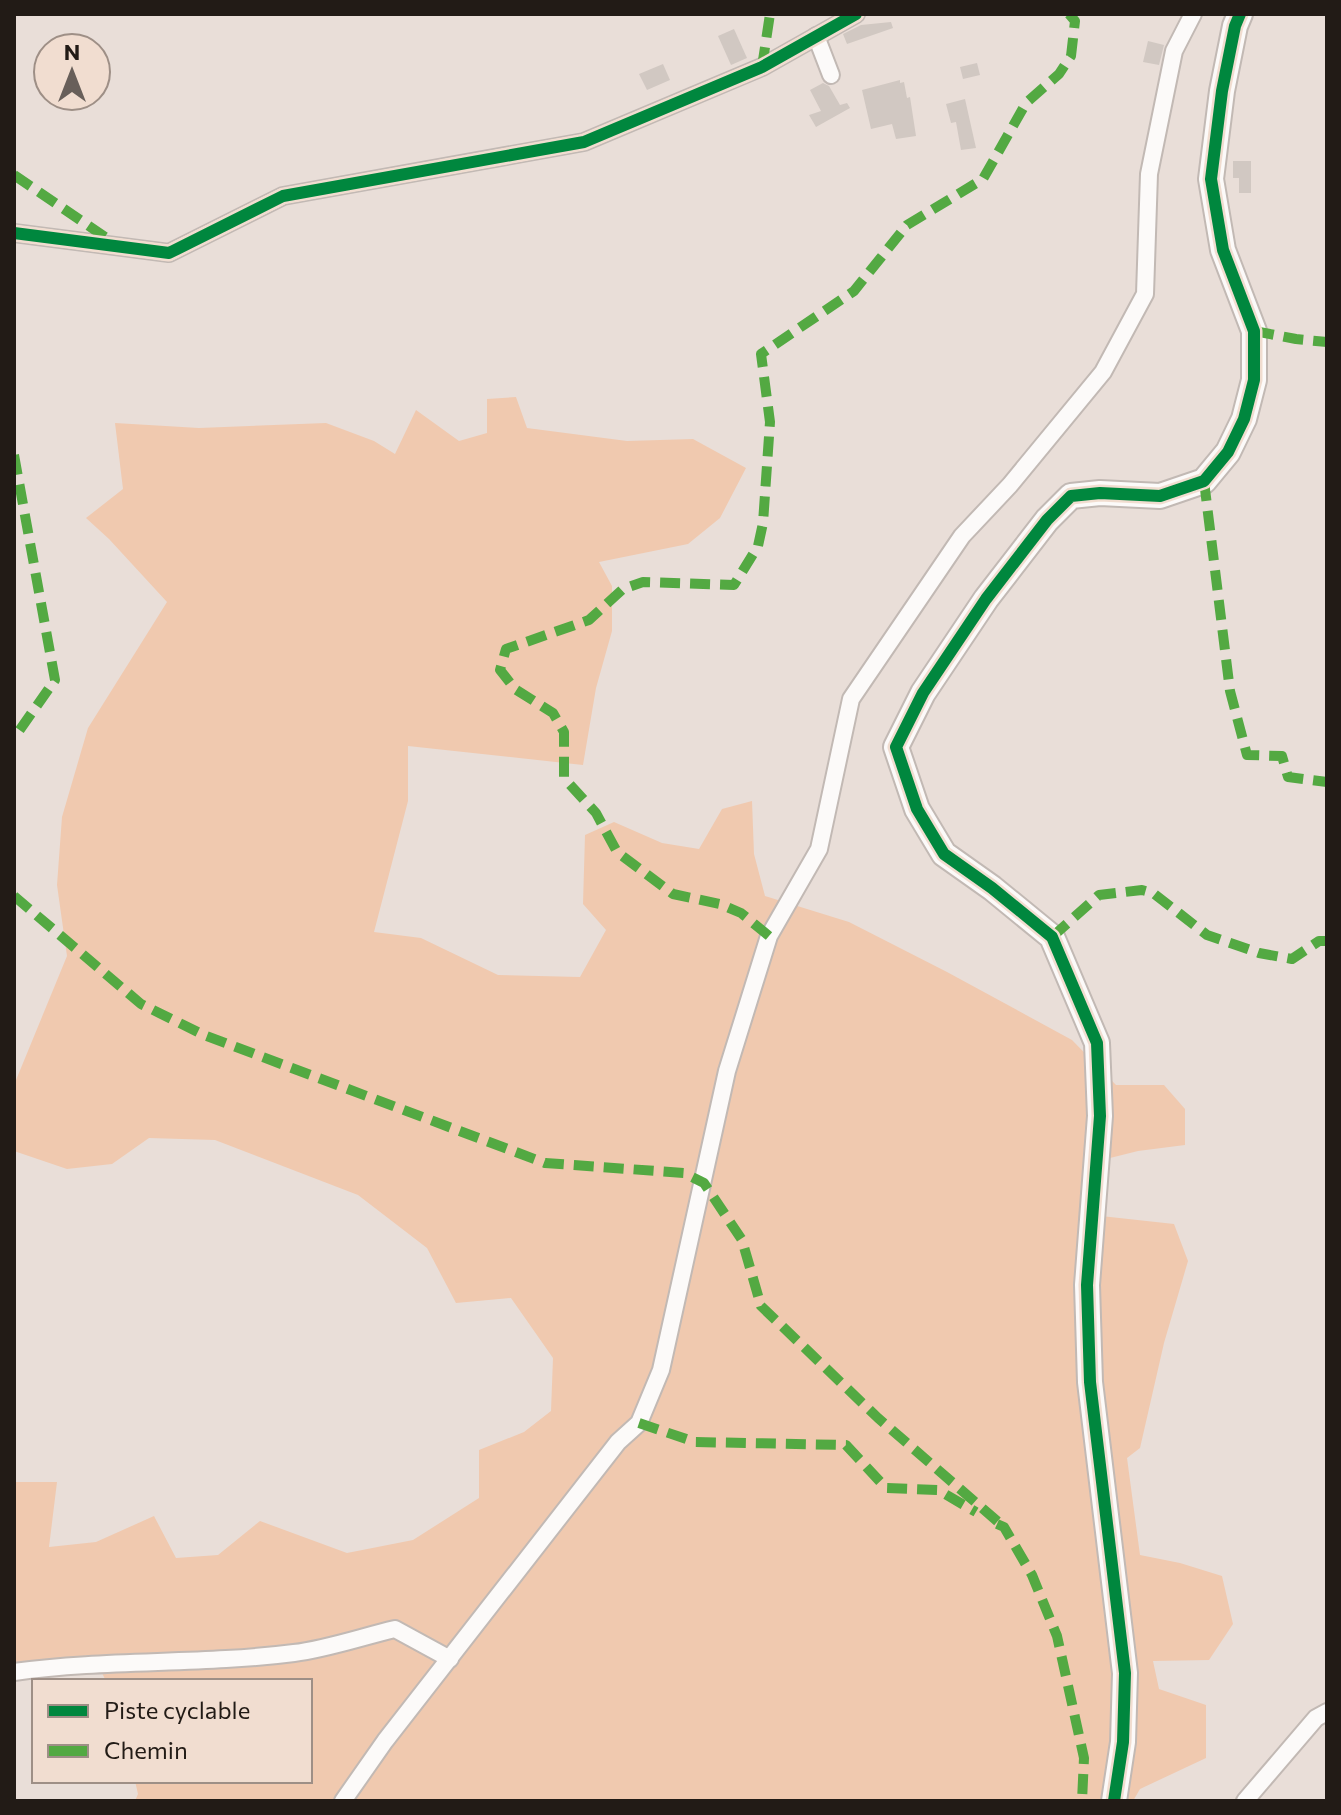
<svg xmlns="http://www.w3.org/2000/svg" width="1341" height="1815" viewBox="0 0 1341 1815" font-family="Commissioner,sans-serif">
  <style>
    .green { fill: #f0c9af }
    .building { fill: #d1c8c2 }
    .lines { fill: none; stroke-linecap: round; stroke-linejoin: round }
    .street-casing { stroke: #c2b9b4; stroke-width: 20 }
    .secondary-casing { stroke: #c2b9b4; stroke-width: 28 }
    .street { stroke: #fcfaf9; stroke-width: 16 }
    .secondary { stroke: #fcfaf9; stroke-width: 24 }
    .quiet { stroke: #53a942; stroke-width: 10; stroke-dasharray: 20 10; stroke-linecap: butt }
    .cycleway-casing { stroke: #f1ddd0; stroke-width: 17 }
    .cycleway { stroke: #00873e; stroke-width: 12 }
  </style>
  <rect width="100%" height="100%" fill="#e9ded8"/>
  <polygon class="green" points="516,397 527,428 627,441 693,439 746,468 720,518 688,544 599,562 612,586 612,631 596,688 583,765 408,746 408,801 374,932 421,938 498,975 580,977 606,930 583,904 585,835 614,822 662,843 699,849 722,809 752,801 754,854 765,896 849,922 947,972 1072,1040 1116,1085 1164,1085 1185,1109 1185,1145 1138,1151 1106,1159 1101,1216 1174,1224 1188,1261 1164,1343 1140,1448 1127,1458 1140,1555 1180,1563 1222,1576 1233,1624 1209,1660 1153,1661 1159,1689 1206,1705 1206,1758 1140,1789 1133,1801 135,1801 138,1794 135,1781 310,1781 310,1681 106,1681 93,1655 46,1660 14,1667 14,1482 57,1482 49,1547 96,1542 154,1516 176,1558 218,1555 260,1521 347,1553 413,1540 479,1498 479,1450 524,1432 551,1411 553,1358 511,1298 456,1303 427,1248 358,1195 215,1140 149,1138 112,1164 67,1169 14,1151 14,1085 67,956 57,885 62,817 88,728 167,602 109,539 86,518 123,489 115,423 199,428 326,423 374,441 395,454 416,410 459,441 487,433 487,399"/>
  <g class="building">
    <polygon points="891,22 893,28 847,44 843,34 861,25"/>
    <polygon points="734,29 747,58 731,65 718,36"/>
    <polygon points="1148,41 1164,45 1159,65 1143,62"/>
    <polygon points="977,63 980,75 963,79 960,67"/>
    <polygon points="663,64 670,80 647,90 639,74"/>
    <polygon points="900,80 900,83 904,82 907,98 910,97 916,136 896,139 892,124 871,129 862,90"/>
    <polygon points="823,83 829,86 840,105 847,103 850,108 816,127 809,115 821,111 810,90"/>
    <polygon points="965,99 976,148 961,150 956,122 951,123 946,104"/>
    <polygon points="1233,161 1251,161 1251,193 1239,193 1239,178 1233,178"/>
  </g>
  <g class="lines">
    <defs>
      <g id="street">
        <polyline points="816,36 831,75"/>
        <polyline points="14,233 169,253 283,196 584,142 762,67 856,14"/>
        <path d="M14 1672C107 1659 201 1665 294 1653 327 1649 361 1637 395 1629L450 1659"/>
        <polyline points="343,1801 385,1741 618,1442 639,1423 661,1370 727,1071 769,936 819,849 851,699 962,536 1010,485 1103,372 1145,294 1149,174 1174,51 1193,14"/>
        <polyline points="1245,1801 1316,1718 1327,1712"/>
      </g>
      <polyline id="secondary" points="1114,1801 1123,1742 1125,1673 1090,1382 1087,1285 1100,1116 1097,1043 1052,937 992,888 944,854 917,809 896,747 923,693 986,599 1047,520 1071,496 1100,493 1160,496 1204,481 1228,452 1244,419 1254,380 1254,331 1223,250 1211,179 1222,91 1235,26 1240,14"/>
    </defs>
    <use href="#street" class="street-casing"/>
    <use href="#secondary" class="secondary-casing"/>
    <use href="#street" class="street"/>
    <use href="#secondary" class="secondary"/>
    <g class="quiet">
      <polyline points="762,67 770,14"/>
      <polyline points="14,175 111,241"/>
      <polyline points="1254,331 1296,339 1327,342"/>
      <polyline points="14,455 55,680 14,738"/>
      <polyline points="1204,481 1230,691 1247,755 1282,756 1288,777 1327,782"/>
      <polyline points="14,896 141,1004 204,1035 545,1163 684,1173 704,1183 742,1240 761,1306 878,1418 1004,1527"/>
      <polyline points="769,936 741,913 720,904 673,894 617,852 596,813 564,778 564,732 553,713 515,689 500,670 506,649 589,620 623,589 643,582 734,585 758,546 763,523 770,422 761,354 854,291 907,225 983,179 1026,103 1059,74 1071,56 1075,21 1069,14"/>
      <polyline points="1052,937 1099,895 1142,890 1153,893 1207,935 1259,953 1292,959 1319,941 1327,941"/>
      <polyline points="639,1423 695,1442 846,1445 886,1488 938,1490 976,1512"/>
      <polyline points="997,1524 1004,1527 1032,1575 1057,1636 1084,1758 1082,1801"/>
    </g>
    <defs>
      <g id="cycleway">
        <polyline points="14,233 169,253 283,196 584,142 762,67 856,14"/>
        <polyline points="1114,1801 1123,1742 1125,1673 1090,1382 1087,1285 1100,1116 1097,1043 1052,937 992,888 944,854 917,809 896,747 923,693 986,599 1047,520 1071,496 1100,493 1160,496 1204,481 1228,452 1244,419 1254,380 1254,331 1223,250 1211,179 1222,91 1235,26 1240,14"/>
      </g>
    </defs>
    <use href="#cycleway" class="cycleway-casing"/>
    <use href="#cycleway" class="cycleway"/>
  </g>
  <rect width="1341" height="1815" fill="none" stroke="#221b16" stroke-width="32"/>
  <rect x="32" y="1679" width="280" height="104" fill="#f1ddd0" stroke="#9e8f86" stroke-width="2"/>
  <rect x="48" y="1705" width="40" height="12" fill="#00873e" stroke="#9e8f86" stroke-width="2"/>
  <text x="104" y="1719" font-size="24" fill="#221b16">Piste cyclable</text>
  <rect x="48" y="1745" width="40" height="12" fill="#53a942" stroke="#9e8f86" stroke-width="2"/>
  <text x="104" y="1759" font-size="24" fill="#221b16">Chemin</text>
  <g transform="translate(72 72)"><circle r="38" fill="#f1ddd0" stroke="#9e8f86" stroke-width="2"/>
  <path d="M0-6L14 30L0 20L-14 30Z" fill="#685f5a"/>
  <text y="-12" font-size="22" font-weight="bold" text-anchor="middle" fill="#221b16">N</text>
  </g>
</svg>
